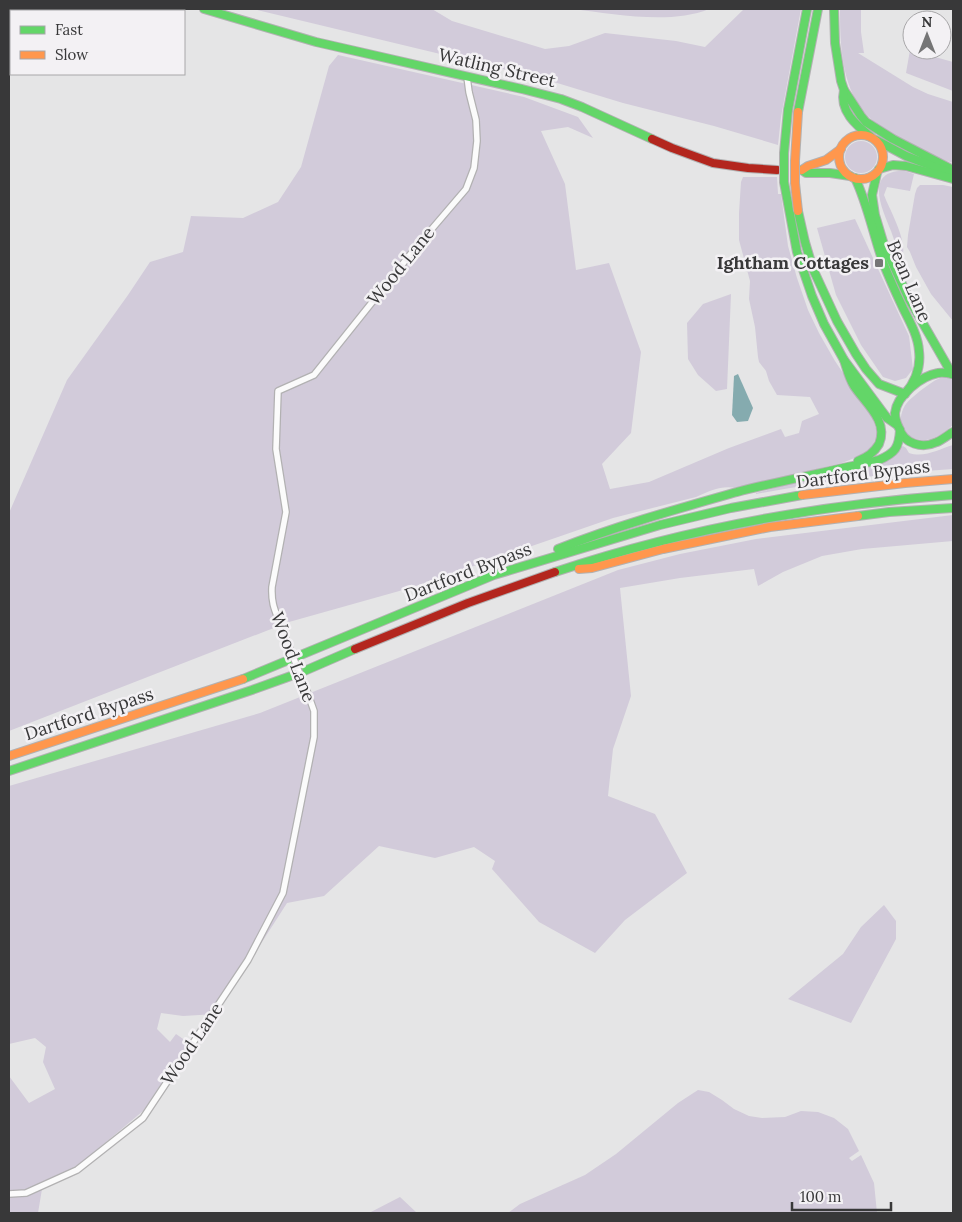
<svg xmlns="http://www.w3.org/2000/svg" width="962" height="1222" viewBox="0 0 962 1222" font-family="Lora,serif">
  <style>
    .green { fill: #d2cbda }
    .water { fill: #85abaf }
    .lines { fill: none; stroke-linecap: round; stroke-linejoin: round }
    .street-casing { stroke: #b2b1b2; stroke-width: 8 }
    .fast-casing { stroke: #b2b1b2; stroke-width: 10 }
    .slow-casing { stroke: #b2b1b2; stroke-width: 10 }
    .jam-casing { stroke: #b2b1b2; stroke-width: 10 }
    .street { stroke: #fbfbfb; stroke-width: 5.5 }
    .fast { stroke: #63d668; stroke-width: 8 }
    .slow { stroke: #ff974d; stroke-width: 8 }
    .jam { stroke: #b3261e; stroke-width: 8 }
    .street-bridge-casing { stroke: #b2b1b2; stroke-width: 8; stroke-linecap: butt }
    .fast-bridge-casing { stroke: #b2b1b2; stroke-width: 10; stroke-linecap: butt }
    .slow-bridge-casing { stroke: #b2b1b2; stroke-width: 10; stroke-linecap: butt }
    .street-bridge { stroke: #fbfbfb; stroke-width: 5.5 }
    .fast-bridge { stroke: #63d668; stroke-width: 8 }
    .slow-bridge { stroke: #ff974d; stroke-width: 8 }
    .poi-dot { fill: #757576; stroke: #f3f1f4; stroke-width: 2 }
    .labels { text-anchor: middle; stroke-width: 5; stroke-linejoin: round; paint-order: stroke }
    .street-label { font-size: 18px; fill: #383839; stroke: #f3f1f4 }
    .poi-label { font-size: 18px; font-weight: bold; fill: #383839; stroke: #f3f1f4; text-anchor: end }
  </style>
  <rect width="100%" height="100%" fill="#e5e5e6"/>
  <g class="green">
    <polygon points="253,9 432,9 452,21 545,49 569,46 605,33 676,41 705,47 744,9 801,9 781,117 778,145 714,126 623,103 544,79"/>
    <path d="M573 9H709C671 25 613 14 573 9Z"/>
    <path d="M840 9H861V32L864 53H858L913 87 928 94 953 102V163C936 158 920 149 905 140 891 133 874 124 864 112 841 84 840 43 840 9Z"/>
    <polygon points="910,50 953,62 953,91 906,73"/>
    <path d="M338 55 524 97 578 117 593 138 568 127 541 131 565 184 576 270 609 263 641 352 631 433 602 464 610 489 649 482 729 448 781 429 785 437 799 433 802 421 819 414 810 397 777 395 769 381 766 371 759 362 758 357 755 327 749 299 750 281 739 240V213L741 182 743 177H777L778 194H781L788 246 797 278 808 310 819 333 835 361 847 379 873 419 877 432 876 438 871 448 862 455 842 463 736 488C722 485 709 491 696 497L613 518 410 588 289 622 9 731V513L67 380 128 295 150 262 183 252 191 216 243 218 278 202 301 167 329 66Z"/>
    <circle cx="861" cy="157" r="16"/>
    <path d="M899 171H905L914 174 910 191 887 187 884 195C890 211 910 244 901 260 897 252 895 241 891 231 884 213 864 174 899 171Z"/>
    <polygon points="920,185 943,185 953,187 953,321 931,294 916,267 910,252 907,247 908,235 915,194 917,188"/>
    <polygon points="855,219 909,336 913,369 906,378 895,381 883,377 861,345 836,295 817,228"/>
    <polygon points="731,294 727,389 716,391 698,375 688,359 687,323 703,304"/>
    <path d="M940 378H949L953 379V425C946 431 936 439 926 440 910 442 897 427 902 412 905 402 913 397 920 391 927 386 933 381 940 378Z"/>
    <path d="M953 445V469C887 473 821 482 756 494V493L812 478 903 446 906 448 909 453C925 458 939 449 953 445Z"/>
    <polygon points="953,515 953,541 862,549 822,556 783,572 758,586 754,569 680,578 620,588 631,696 613,749 608,796 655,814 687,873 625,920 595,953 539,922 492,869 495,861 474,847 435,858 379,846 324,896 287,903 216,1014 183,1016 161,1013 157,1029 170,1042 176,1034 189,1043 143,1111 86,1159 42,1189 38,1213 9,1213 9,1076 29,1103 55,1089 43,1062 46,1047 35,1038 9,1044 9,786 260,713 618,570 680,554 756,539"/>
    <polygon points="884,905 896,921 896,939 851,1023 788,999 843,954 861,927"/>
    <polygon points="698,1090 709,1092 722,1100 734,1109 749,1116 762,1118 785,1117 801,1111 818,1112 834,1118 848,1129 859,1151 849,1158 852,1161 861,1155 874,1183 877,1213 508,1213 520,1204 585,1175 616,1154 678,1103"/>
    <polygon points="400,1197 417,1213 369,1213"/>
  </g>
  <polygon class="water" points="738,374 753,408 748,421 737,422 732,415 734,376"/>
  <g class="lines">
    <defs>
      <g id="street">
        <path d="M282 629C276 612 271 605 272 587L286 512 276 449 278 391 314 375 413 251 466 189 474 168 477 141 476 120 469 92 467 77"/>
        <polyline points="9,1194 26,1193 77,1170 143,1118 248,960 283,893 314,737 314,711 308,694"/>
      </g>
      <g id="fast">
        <polyline points="204,9 316,42 522,89 561,99 582,107 652,139"/>
        <polyline points="834,9 835,43 841,81 844,90 861,116 866,122 893,139 953,170"/>
        <path d="M844 90C839 111 856 125 871 137"/>
        <polyline points="788,110 807,9"/>
        <polyline points="798,112 818,9"/>
        <polyline points="876,140 906,156 953,174"/>
        <polyline points="879,169 893,165 906,166 953,179"/>
        <polyline points="802,170 806,173 830,173 850,176"/>
        <polyline points="877,173 872,195 875,215 884,245 909,299 952,374"/>
        <path d="M855 178C868 205 873 234 883 262 889 278 896 293 903 308 910 322 918 336 919 351 921 367 915 382 905 394"/>
        <polyline points="784,182 797,252 812,296 824,324 844,360 887,418 897,425"/>
        <polyline points="798,211 805,242 813,269 837,321 856,354 866,369 879,384 905,394"/>
        <path d="M844 360C847 369 849 378 854 386 865 403 889 421 879 444 874 453 867 457 858 461"/>
        <path d="M953 374C948 373 943 372 938 373 921 376 897 395 895 413 895 418 897 424 899 428 904 444 922 449 937 442 942 440 948 435 953 432"/>
        <polyline points="858,516 889,512 953,508"/>
        <path d="M558 549C616 526 677 509 737 492 784 480 832 471 879 460 895 453 899 448 900 430"/>
        <path d="M555 572C684 529 817 505 953 495"/>
        <polyline points="243,679 494,575 660,525 731,508 802,495"/>
        <polyline points="9,771 252,690 302,672 355,649"/>
      </g>
      <g id="slow">
        <circle cx="861" cy="157" r="22"/>
        <polyline points="802,170 808,166 826,160 841,149"/>
        <polyline points="802,495 905,483 953,479"/>
        <polyline points="579,569 592,568 663,549 770,527 858,516"/>
        <polyline points="9,756 243,679"/>
      </g>
      <g id="jam">
        <polyline points="652,139 672,148 713,163 748,168 777,170"/>
        <polyline points="355,649 468,603 555,572"/>
      </g>
    </defs>
    <use href="#street" class="street-casing"/>
    <use href="#fast" class="fast-casing"/>
    <use href="#slow" class="slow-casing"/>
    <use href="#jam" class="jam-casing"/>
    <use href="#street" class="street"/>
    <use href="#fast" class="fast"/>
    <use href="#slow" class="slow"/>
    <use href="#jam" class="jam"/>
    <defs>
      <polyline id="street-bridge" points="282,629 308,694"/>
      <polyline id="fast-bridge" points="784,182 784,153 788,110"/>
      <polyline id="slow-bridge" points="798,112 795,161 795,183 798,211"/>
    </defs>
    <use href="#street-bridge" class="street-bridge-casing"/>
    <use href="#fast-bridge" class="fast-bridge-casing"/>
    <use href="#slow-bridge" class="slow-bridge-casing"/>
    <use href="#street-bridge" class="street-bridge"/>
    <use href="#fast-bridge" class="fast-bridge"/>
    <use href="#slow-bridge" class="slow-bridge"/>
  </g>
  <rect class="poi-dot" x="874" y="258" width="10" height="10" rx="2.5"/>
  <g class="labels">
    <g class="street-label">
      <text transform="translate(497 68) rotate(13)" y="6">Watling Street</text>
      <text transform="translate(401 266) rotate(-51)" y="6">Wood Lane</text>
      <text transform="translate(909 281) rotate(67)" y="6">Bean Lane</text>
      <text transform="translate(863 474) rotate(-7)" y="6">Dartford Bypass</text>
      <text transform="translate(468 572) rotate(-21)" y="6">Dartford Bypass</text>
      <text transform="translate(293 657) rotate(69)" y="6">Wood Lane</text>
      <text transform="translate(89 714) rotate(-18)" y="6">Dartford Bypass</text>
      <text transform="translate(192 1044) rotate(-56)" y="6">Wood Lane</text>
    </g>
    <g class="poi-label">
      <text x="869" y="269">Ightham Cottages</text>
    </g>
  </g>
  <rect width="962" height="1222" fill="none" stroke="#383839" stroke-width="20"/>
  <rect x="10" y="10" width="175" height="65" fill="#f3f1f4" stroke="#a8a7a9"/>
  <rect x="20" y="26" width="25" height="8" fill="#63d668" stroke="#a8a7a9"/>
  <text x="55" y="35" font-size="15" fill="#383839">Fast</text>
  <rect x="20" y="51" width="25" height="8" fill="#ff974d" stroke="#a8a7a9"/>
  <text x="55" y="60" font-size="15" fill="#383839">Slow</text>
  <g transform="translate(927 35)"><circle r="24" fill="#f3f1f4" stroke="#a8a7a9"/>
  <path d="M0-4L9 19L0 12L-9 19Z" fill="#757576"/>
  <text y="-8" font-size="14" font-weight="bold" text-anchor="middle" fill="#383839">N</text>
  </g>
  <path d="M792 1202v8h99v-8" fill="none" stroke="#383839" stroke-width="2.5"/>
  <text x="800" y="1202" font-size="15" fill="#383839" stroke="#f3f1f4" stroke-width="4" paint-order="stroke">100 m</text>
</svg>
